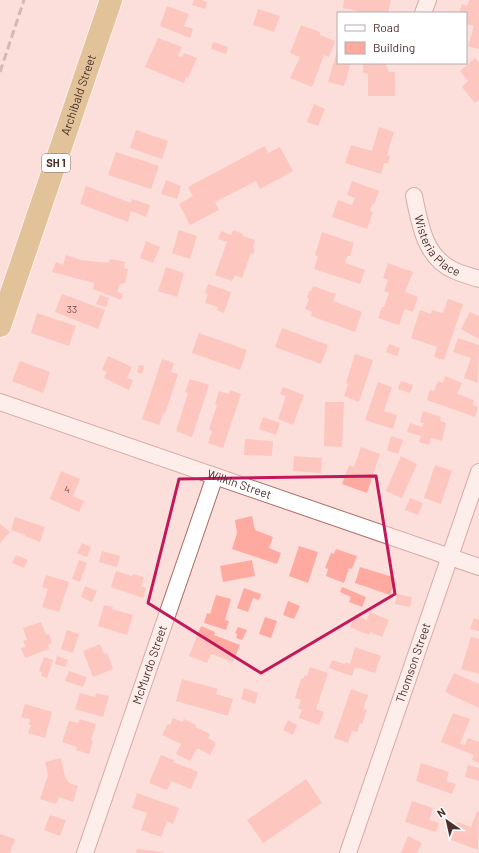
<svg xmlns="http://www.w3.org/2000/svg" width="479" height="853" viewBox="0 0 479 853" font-family="Barlow,sans-serif">
  <style>
    .building { fill: #feaaa0 }
    .lines { fill: none; stroke-linecap: round; stroke-linejoin: round }
    .minor-casing { stroke: #ac6c65; stroke-width: 18 }
    .highway-casing { stroke: #fff; stroke-width: 24 }
    .minor { stroke: #fff; stroke-width: 16 }
    .highway { stroke: #c3a047; stroke-width: 22 }
    .rail { stroke: #a58985; stroke-width: 3; stroke-dasharray: 8 4; stroke-linecap: butt }
    .marked { fill: none; stroke: #c2185b; stroke-width: 3; stroke-linejoin: round }
    .labels { text-anchor: middle; stroke-width: 3.5; stroke-linejoin: round; paint-order: stroke }
    .number-label { font-size: 10px; fill: #784e49 }
    .shield { fill: #fff; stroke: #816e6b; stroke-width: 1 }
    .shield-label { font-size: 11px; font-weight: bold; fill: #4b302c }
    .street-label { font-size: 12px; fill: #4b302c; stroke: #fff }
  </style>
  <rect width="100%" height="100%" fill="#fcdfdb"/>
  <g class="building">
    <polygon points="194,0 202,0 207,2 205,9 192,5"/>
    <polygon points="344,0 391,0 388,13 365,13 343,8"/>
    <polygon points="469,0 479,0 479,49 468,46 474,26 466,24 466,13 459,13 462,4 467,6"/>
    <polygon points="167,6 189,14 184,26 193,29 190,38 160,26"/>
    <polygon points="258,9 280,16 274,32 253,25"/>
    <polygon points="301,25 320,32 320,35 335,41 329,57 324,55 312,87 290,78 300,57 290,53"/>
    <polygon points="158,38 182,47 178,56 182,57 184,53 197,58 188,78 186,77 184,83 145,67"/>
    <polygon points="213,42 228,47 226,54 211,49"/>
    <polygon points="338,48 338,63 351,63 344,86 328,82"/>
    <polygon points="475,58 479,63 479,100 475,103 462,87 468,81 460,71"/>
    <polygon points="363,63 386,63 386,67 388,67 388,72 395,72 395,96 368,96 368,74 363,73"/>
    <polygon points="314,104 325,109 318,126 307,122"/>
    <polygon points="379,127 394,132 387,155 390,156 388,164 384,163 381,174 345,163 351,145 372,151"/>
    <polygon points="136,130 168,141 162,159 130,148"/>
    <polygon points="265,146 268,153 280,147 293,171 260,189 256,181 215,202 219,210 190,225 179,204 193,196 188,187"/>
    <polygon points="116,152 159,166 151,189 108,175"/>
    <polygon points="166,180 181,186 177,199 161,194"/>
    <polygon points="352,181 379,191 374,205 372,204 370,211 373,212 367,229 332,217 338,200 352,205 355,198 347,195"/>
    <polygon points="86,186 131,203 132,199 150,205 146,217 131,211 128,222 80,204"/>
    <polygon points="179,230 197,236 190,259 172,253"/>
    <polygon points="233,230 243,234 243,236 255,240 253,248 255,249 253,254 251,253 242,278 235,275 232,281 215,275 227,242 218,239 221,231 231,235"/>
    <polygon points="322,232 354,243 350,256 347,256 345,263 365,270 360,284 314,269 318,256 315,255"/>
    <polygon points="146,241 160,247 153,263 140,258"/>
    <polygon points="66,255 80,260 109,263 110,259 125,262 124,268 128,269 125,283 120,284 117,292 123,294 121,300 93,289 94,283 52,272 56,262 63,265"/>
    <polygon points="388,263 413,272 405,292 418,297 413,312 405,309 399,325 378,318 382,307 384,307 389,293 384,291 388,280 383,278"/>
    <polygon points="166,267 184,273 177,297 158,291"/>
    <polygon points="208,284 231,292 224,313 217,310 218,307 205,303 208,294 205,293"/>
    <polygon points="313,286 336,294 333,301 362,312 355,332 311,316 312,312 305,309 309,299 307,298 309,291 311,291"/>
    <polygon points="62,294 105,310 98,329 55,312"/>
    <polygon points="100,295 109,298 106,307 96,304"/>
    <polygon points="448,299 463,304 444,360 434,357 437,347 411,338 420,310 431,314 432,310 443,313"/>
    <polygon points="470,312 479,316 479,339 461,329"/>
    <polygon points="37,313 76,326 69,346 31,333"/>
    <polygon points="282,328 328,345 321,364 275,347"/>
    <polygon points="199,333 247,350 240,370 192,353"/>
    <polygon points="458,338 479,345 478,383 464,378 471,358 453,352"/>
    <polygon points="389,344 400,348 397,356 386,352"/>
    <polygon points="355,354 373,360 359,402 344,396 348,384 346,383"/>
    <polygon points="108,356 132,367 127,378 133,380 129,390 104,378 107,372 102,370"/>
    <polygon points="162,359 174,363 171,372 178,374 165,414 163,413 159,425 142,419"/>
    <polygon points="20,361 50,372 43,393 12,381"/>
    <polygon points="139,365 144,366 142,374 137,372"/>
    <polygon points="445,376 462,383 457,394 474,400 473,405 478,407 475,417 427,400 430,390 434,391 438,381 443,383"/>
    <polygon points="190,379 209,385 192,437 176,431 188,393 185,392"/>
    <polygon points="401,381 413,385 410,393 398,389"/>
    <polygon points="378,382 392,387 384,411 397,415 393,429 365,420"/>
    <polygon points="283,387 304,395 293,425 278,419 286,396 280,394"/>
    <polygon points="230,390 241,394 223,448 208,443 212,431 209,429 217,405 215,404 219,391 229,394"/>
    <polygon points="325,402 344,402 342,447 324,446"/>
    <polygon points="423,411 441,417 440,421 446,423 442,441 431,438 429,445 419,442 421,436 407,432 410,423 422,427 424,423 420,422"/>
    <polygon points="263,417 280,423 276,435 259,429"/>
    <polygon points="391,436 403,440 398,454 387,450"/>
    <polygon points="245,439 273,441 272,456 244,455"/>
    <polygon points="361,447 380,454 367,493 342,484 349,465 354,467"/>
    <polygon points="294,456 322,458 321,473 293,471"/>
    <polygon points="401,456 417,464 402,498 386,491"/>
    <polygon points="435,465 452,471 441,504 424,498"/>
    <polygon points="61,471 80,479 73,496 84,501 79,512 50,499"/>
    <polygon points="410,498 423,503 418,515 405,510"/>
    <polygon points="252,516 255,530 273,537 269,548 281,553 277,564 232,549 237,533 235,520"/>
    <polygon points="15,517 45,527 40,542 25,536 25,535 11,530"/>
    <polygon points="0,524 10,532 0,543"/>
    <polygon points="82,543 91,547 87,557 77,553"/>
    <polygon points="299,546 318,552 308,583 289,576"/>
    <polygon points="336,549 357,556 352,569 349,568 344,583 326,576 328,569 325,568 331,553 334,554"/>
    <polygon points="102,551 120,556 117,567 99,562"/>
    <polygon points="16,555 28,560 24,568 12,563"/>
    <polygon points="79,560 87,563 80,582 72,579"/>
    <polygon points="252,560 255,576 223,582 220,566"/>
    <polygon points="360,567 396,578 390,595 355,583"/>
    <polygon points="116,571 132,576 133,574 144,577 141,586 146,588 143,598 111,587"/>
    <polygon points="46,575 69,582 59,612 42,607 48,589 42,587"/>
    <polygon points="85,586 97,591 92,602 81,597"/>
    <polygon points="342,587 366,597 362,607 349,602 351,597 340,592"/>
    <polygon points="244,588 261,594 259,600 253,598 248,612 237,608"/>
    <polygon points="397,594 412,597 410,607 395,604"/>
    <polygon points="216,595 231,599 225,620 229,621 226,630 204,623 207,613 210,614"/>
    <polygon points="288,601 300,606 294,619 283,615"/>
    <polygon points="104,605 113,607 112,609 133,615 127,635 98,626"/>
    <polygon points="370,612 389,620 382,637 370,632 369,635 350,627 355,615 367,620"/>
    <polygon points="265,617 277,621 271,638 259,634"/>
    <polygon points="474,618 479,620 479,631 470,629"/>
    <polygon points="41,622 46,635 49,634 52,643 48,645 49,649 25,658 21,648 26,647 23,641 27,640 23,628"/>
    <polygon points="201,626 215,632 214,635 240,645 233,662 211,654 207,663 189,656"/>
    <polygon points="238,627 247,630 242,640 236,638 237,634 235,633"/>
    <polygon points="67,630 79,634 73,653 61,649"/>
    <polygon points="471,637 479,639 479,674 461,669"/>
    <polygon points="100,644 104,654 107,653 113,669 93,677 83,651"/>
    <polygon points="355,647 381,656 375,673 355,667 352,676 329,668 332,660 345,664 345,662 350,664"/>
    <polygon points="57,656 68,660 65,667 55,664"/>
    <polygon points="44,657 53,660 47,678 41,676 42,672 39,671"/>
    <polygon points="310,667 328,673 316,709 324,712 319,725 299,718 302,710 298,708 301,700 295,698 301,679 303,679 305,675 307,676"/>
    <polygon points="69,671 87,677 83,687 65,681"/>
    <polygon points="454,673 479,684 479,708 445,692"/>
    <polygon points="182,679 218,689 216,694 233,699 228,716 176,701"/>
    <polygon points="244,688 258,693 255,704 241,699"/>
    <polygon points="351,689 368,695 363,709 367,710 362,724 360,723 357,732 352,731 348,743 334,738"/>
    <polygon points="80,693 95,697 96,693 109,696 103,717 75,709"/>
    <polygon points="25,704 52,712 45,738 28,733 31,725 29,725 30,719 21,717"/>
    <polygon points="453,713 470,719 460,744 465,745 468,738 479,742 479,763 472,760 474,755 441,742"/>
    <polygon points="173,718 183,722 184,719 196,725 195,727 210,734 208,738 216,743 210,755 197,748 190,761 176,754 181,744 162,735 168,724 170,725"/>
    <polygon points="80,719 96,724 91,740 93,741 89,754 76,750 77,747 62,742 69,721 78,723"/>
    <polygon points="288,720 297,725 293,735 283,730"/>
    <polygon points="161,755 174,760 173,762 198,772 191,789 171,781 167,790 149,783"/>
    <polygon points="61,758 65,777 69,783 78,786 73,802 59,797 56,804 40,799 48,775 45,762"/>
    <polygon points="421,763 449,772 446,781 456,784 452,794 416,781"/>
    <polygon points="468,765 479,768 479,781 465,777"/>
    <polygon points="306,779 322,803 263,843 247,820"/>
    <polygon points="137,793 179,808 173,824 167,821 161,837 141,830 147,813 132,808"/>
    <polygon points="412,801 433,808 429,820 439,823 436,832 405,822"/>
    <polygon points="477,811 479,812 478,850 451,840 457,822 471,827"/>
    <polygon points="50,815 66,820 60,836 44,830"/>
    <polygon points="0,834 15,839 10,853 0,853"/>
    <polygon points="408,836 422,843 417,853 401,853"/>
    <polygon points="137,849 163,852 163,853 136,853"/>
  </g>
  <g class="lines">
    <defs>
      <g id="minor">
        <polyline points="423,13 428,0"/>
        <path id="s1" d="M414 196C420 224 424 256 453 270 461 274 470 276 479 279"/>
        <path id="s2" d="M0 402 479 567"/>
        <path id="s3" d="M85 853 215 476"/>
        <path id="s4" d="M348 853 479 472"/>
      </g>
      <g id="highway">
        <path id="s5" d="M0 326 111 0"/>
      </g>
    </defs>
    <use href="#minor" class="minor-casing"/>
    <use href="#highway" class="highway-casing"/>
    <use href="#minor" class="minor"/>
    <use href="#highway" class="highway"/>
    <polyline class="rail" points="0,72 24,0"/>
  </g>
  <path d="M0 0H479V853H0ZM376 476 395 594 261 673 148 603 179 479Z" fill="#fcdfdb" fill-opacity=".55" fill-rule="evenodd"/>
  <path class="marked" d="M376 476 395 594 261 673 148 603 179 479Z"/>
  <g class="labels">
    <g class="number-label">
      <text x="72" y="313">33</text>
      <text x="67" y="493">4</text>
    </g>
    <rect class="shield" x="42" y="154" width="28" height="18" rx="3"/>
    <g class="shield-label">
      <text x="56" y="167">SH 1</text>
    </g>
    <g class="street-label">
      <text dy="4" stroke="none"><textPath href="#s5" startOffset="244">Archibald Street</textPath></text>
      <text dy="4" stroke="none"><textPath href="#s1" startOffset="57">Wisteria Place</textPath></text>
      <text dy="4" stroke="none"><textPath href="#s2" startOffset="253">Wilkin Street</textPath></text>
      <text dy="4" stroke="none"><textPath href="#s4" startOffset="201">Thomson Street</textPath></text>
      <text dy="4" stroke="none"><textPath href="#s3" startOffset="199">McMurdo Street</textPath></text>
    </g>
  </g>
  <rect x="337" y="12" width="130" height="52" fill="#ffffff" stroke="#b7acab"/>
  <rect x="345" y="25" width="20" height="6" fill="#ffffff" stroke="#b7acab"/>
  <text x="373" y="32" font-size="12" fill="#4b302c">Road</text>
  <rect x="345" y="42" width="20" height="12" fill="#feaaa0" stroke="#b7acab"/>
  <text x="373" y="52" font-size="12" fill="#4b302c">Building</text>
  <g transform="translate(447 821) rotate(326)" stroke="#ffffff" stroke-width="3" paint-order="stroke">
  <path d="M0-3L7 15L0 10L-7 15Z" fill="#4b302c"/>
  <text y="-6" font-size="11" font-weight="bold" text-anchor="middle" fill="#4b302c">N</text>
  </g>
</svg>
